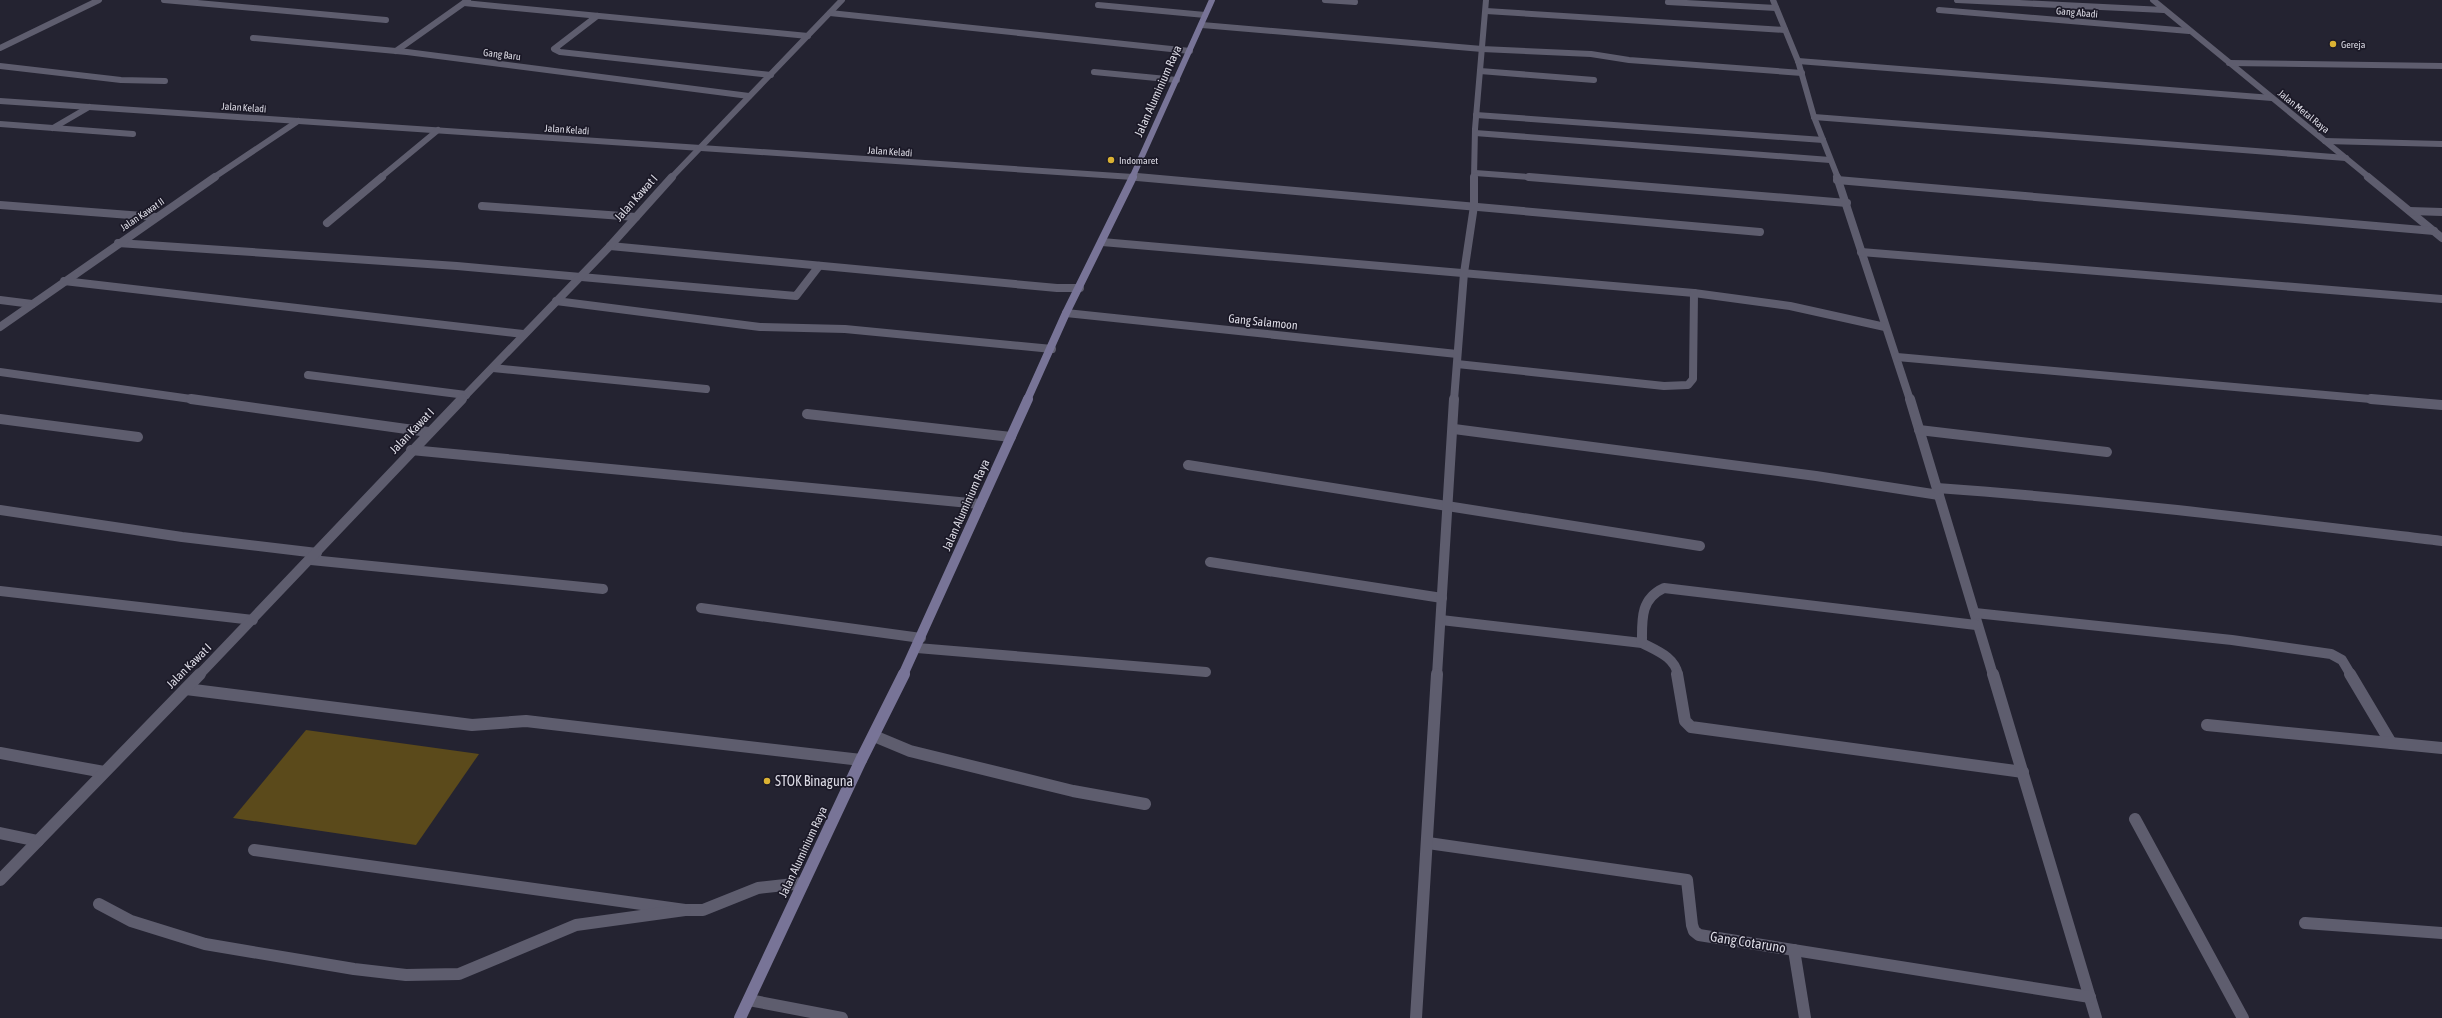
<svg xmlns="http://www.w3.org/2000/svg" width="2442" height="1018" viewBox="0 0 2442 1018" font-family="'Asap Condensed',sans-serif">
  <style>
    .green { fill: #5b4a1b }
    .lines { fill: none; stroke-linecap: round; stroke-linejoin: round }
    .lane-far2 { stroke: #5e5d6e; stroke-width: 6 }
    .lane-far1 { stroke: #5e5d6e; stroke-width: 10 }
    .lane { stroke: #5e5d6e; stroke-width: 12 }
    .street-far3 { stroke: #5e5d6e; stroke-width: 6 }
    .street-far2 { stroke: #5e5d6e; stroke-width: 8 }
    .street-far1 { stroke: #5e5d6e; stroke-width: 10 }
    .street { stroke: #5e5d6e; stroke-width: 12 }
    .secondary-far3 { stroke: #787497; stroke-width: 6 }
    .secondary-far2 { stroke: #787497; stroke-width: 8 }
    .secondary-far1 { stroke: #787497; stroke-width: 10 }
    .secondary { stroke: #787497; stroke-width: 12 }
    .poi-dot { fill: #dbb233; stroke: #1b1927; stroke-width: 1.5 }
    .labels { text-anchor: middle; stroke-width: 3.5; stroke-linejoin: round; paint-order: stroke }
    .far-street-label { font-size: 10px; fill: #dcdbe5; stroke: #1b1927 }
    .far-poi-label { font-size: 10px; fill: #dcdbe5; stroke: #1b1927; text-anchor: start }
    .street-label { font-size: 12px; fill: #dcdbe5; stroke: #1b1927 }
    .near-poi-label { font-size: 14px; fill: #dcdbe5; stroke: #1b1927; text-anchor: start }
    .near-street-label { font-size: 14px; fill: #dcdbe5; stroke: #1b1927 }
  </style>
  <rect width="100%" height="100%" fill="#242331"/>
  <polygon class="green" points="306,730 479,754 416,845 233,818"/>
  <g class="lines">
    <polyline class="lane-far2" points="1325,0 1355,2"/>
    <g class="lane-far1">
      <polyline points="701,608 921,638"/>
      <polyline points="917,648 1206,672"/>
    </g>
    <g class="lane">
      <polyline points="186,689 472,725 526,721 861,760"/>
      <polyline points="874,736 910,751 1073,791 1145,804"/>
      <polyline points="254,850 685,910 703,910 758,888 803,883"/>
      <polyline points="99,904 131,921 205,944 354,969 406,975 459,974 576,925 685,910"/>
    </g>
    <g class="street-far3">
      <polyline points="164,0 386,20"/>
      <polyline points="1773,0 1798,61 1814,117 1838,178"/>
      <polyline points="1957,0 2164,10"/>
      <polyline points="2153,0 2370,178"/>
      <polyline points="1668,2 1776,8"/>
      <polyline points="464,3 808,36"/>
      <polyline points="1098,5 1205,15"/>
      <polyline points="1939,10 2189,31"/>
      <polyline points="1486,11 1785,30"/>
      <polyline points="830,13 1190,51"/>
      <polyline points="597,16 554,49 560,52 771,75"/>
      <polyline points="1202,25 1482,49 1591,54 1629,60 1802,73"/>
      <polyline points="253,38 407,52 749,96"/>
      <polyline points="0,48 99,0"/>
      <polyline points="396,51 468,0"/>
      <polyline points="1798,61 2272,98"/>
      <polyline points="2229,63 2442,66"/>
      <polyline points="0,66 121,80 165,81"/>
      <polyline points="1480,71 1594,80"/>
      <polyline points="1094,72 1177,80"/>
      <polyline points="0,101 1148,178"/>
      <polyline points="1476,115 1823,140"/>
      <polyline points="1814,117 2346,158"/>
      <polyline points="0,124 133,134"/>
      <polyline points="53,128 89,107"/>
      <polyline points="1475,133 1830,160"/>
      <polyline points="2325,141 2442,144"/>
      <polyline points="1475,173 1541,178"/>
      <polyline points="213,178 298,121"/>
      <polyline points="380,178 438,130"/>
      <polyline points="671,178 842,0"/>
      <polyline points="1474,178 1475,129 1486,0"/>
    </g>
    <g class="street-far2">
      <polyline points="1137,177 1760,232"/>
      <polyline points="1529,177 1847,203"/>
      <polyline points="1837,177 1910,400"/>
      <polyline points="2368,177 2442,238"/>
      <polyline points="1837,180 2434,231"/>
      <polyline points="0,205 156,217"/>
      <polyline points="482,206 636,217"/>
      <polyline points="2410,211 2442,212"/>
      <polyline points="327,223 382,177"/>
      <polyline points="1102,242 1694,293 1790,306 1885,327"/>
      <polyline points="118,243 457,266 796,296 819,266"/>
      <polyline points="610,246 1057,288 1080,288"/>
      <polyline points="1861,252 2442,299"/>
      <polyline points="64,281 523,334"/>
      <polyline points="0,300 32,304"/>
      <polyline points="556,301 760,327 845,329 1052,349"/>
      <polyline points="1066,313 1457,354"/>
      <polyline points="0,327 215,177"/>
      <polyline points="1897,357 2382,400"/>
      <polyline points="1457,364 1664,386 1688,385 1693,379 1694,293"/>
      <polyline points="493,368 706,389"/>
      <polyline points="0,372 198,400"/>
      <polyline points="308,375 466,395"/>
      <polyline points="461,400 610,246 672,177"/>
      <polyline points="1454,400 1464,273 1474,206 1474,177"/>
    </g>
    <g class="street-far1">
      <polyline points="191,399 428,432"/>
      <polyline points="1910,399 1993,675"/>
      <polyline points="2371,399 2442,405"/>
      <polyline points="807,414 1011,437"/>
      <polyline points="0,419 138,437"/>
      <polyline points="1454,429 1816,476 1939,495"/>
      <polyline points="1919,430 2107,452"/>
      <polyline points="411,450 980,504"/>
      <polyline points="1188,465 1700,546"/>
      <path d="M1937 488C2106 500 2274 521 2442 541"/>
      <polyline points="0,510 182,537 317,553"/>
      <polyline points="311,560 603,589"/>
      <polyline points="1210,562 1442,598"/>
      <polyline points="0,591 253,620"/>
      <polyline points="1975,613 2232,640 2331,654 2342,660 2351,675"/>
      <path d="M1441 620 1642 643C1657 651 1675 657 1678 675"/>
      <path d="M1642 643C1642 620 1640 599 1664 588L1976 625"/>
      <polyline points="199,675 462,399"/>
      <polyline points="1437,675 1454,399"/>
    </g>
    <g class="street">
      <polyline points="1677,674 1685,721 1691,727 2023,772"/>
      <polyline points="1993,674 2096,1018"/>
      <polyline points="2350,674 2391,743"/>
      <polyline points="2207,725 2442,748"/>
      <polyline points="0,753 104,772"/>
      <polyline points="2135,819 2243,1018"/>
      <polyline points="0,833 38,841"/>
      <polyline points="1428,843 1687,880 1692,925 1694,931 1699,935 2090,997"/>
      <polyline points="0,880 200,674"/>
      <polyline points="2305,923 2442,933"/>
      <polyline points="1794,950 1805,1018"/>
      <polyline points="749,1000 842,1018"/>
      <polyline points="1416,1018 1437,674"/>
    </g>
    <polyline class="secondary-far3" points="1132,178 1212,0"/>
    <polyline class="secondary-far2" points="1027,400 1066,313 1133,177"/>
    <polyline class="secondary-far1" points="903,675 1028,399"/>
    <polyline class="secondary" points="740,1018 861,760 904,674"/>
  </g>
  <g class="poi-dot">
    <circle cx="2333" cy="44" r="4"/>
    <circle cx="1111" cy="160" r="4"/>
    <circle cx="767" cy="781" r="4"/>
  </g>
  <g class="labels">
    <g class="far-street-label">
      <text transform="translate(2077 12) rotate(5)" y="4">Gang Abadi</text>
      <text transform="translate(502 54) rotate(7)" y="4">Gang Baru</text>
      <text transform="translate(244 107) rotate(4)" y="4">Jalan Keladi</text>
      <text transform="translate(2304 111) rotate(39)" y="4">Jalan Metal Raya</text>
      <text transform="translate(567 129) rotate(4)" y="4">Jalan Keladi</text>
      <text transform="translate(890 151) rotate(4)" y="4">Jalan Keladi</text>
      <text transform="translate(142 214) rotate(-34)" y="4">Jalan Kawat II</text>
    </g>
    <g class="far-poi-label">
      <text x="2341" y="48">Gereja</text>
      <text x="1119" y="164">Indomaret</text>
    </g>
    <g class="street-label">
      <text transform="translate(1158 91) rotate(-66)" y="4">Jalan Aluminium Raya</text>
      <text transform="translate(636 198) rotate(-48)" y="4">Jalan Kawat I</text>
      <text transform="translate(1263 322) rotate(6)" y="4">Gang Salamoon</text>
      <text transform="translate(412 431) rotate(-46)" y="4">Jalan Kawat I</text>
      <text transform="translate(966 505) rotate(-66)" y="4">Jalan Aluminium Raya</text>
      <text transform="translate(189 666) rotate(-45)" y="4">Jalan Kawat I</text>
      <text transform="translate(803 852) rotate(-65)" y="4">Jalan Aluminium Raya</text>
    </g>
    <g class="near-poi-label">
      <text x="775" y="786">STOK Binaguna</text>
    </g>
    <g class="near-street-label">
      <text transform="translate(1748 942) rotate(9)" y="5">Gang Cotaruno</text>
    </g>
  </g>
</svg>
